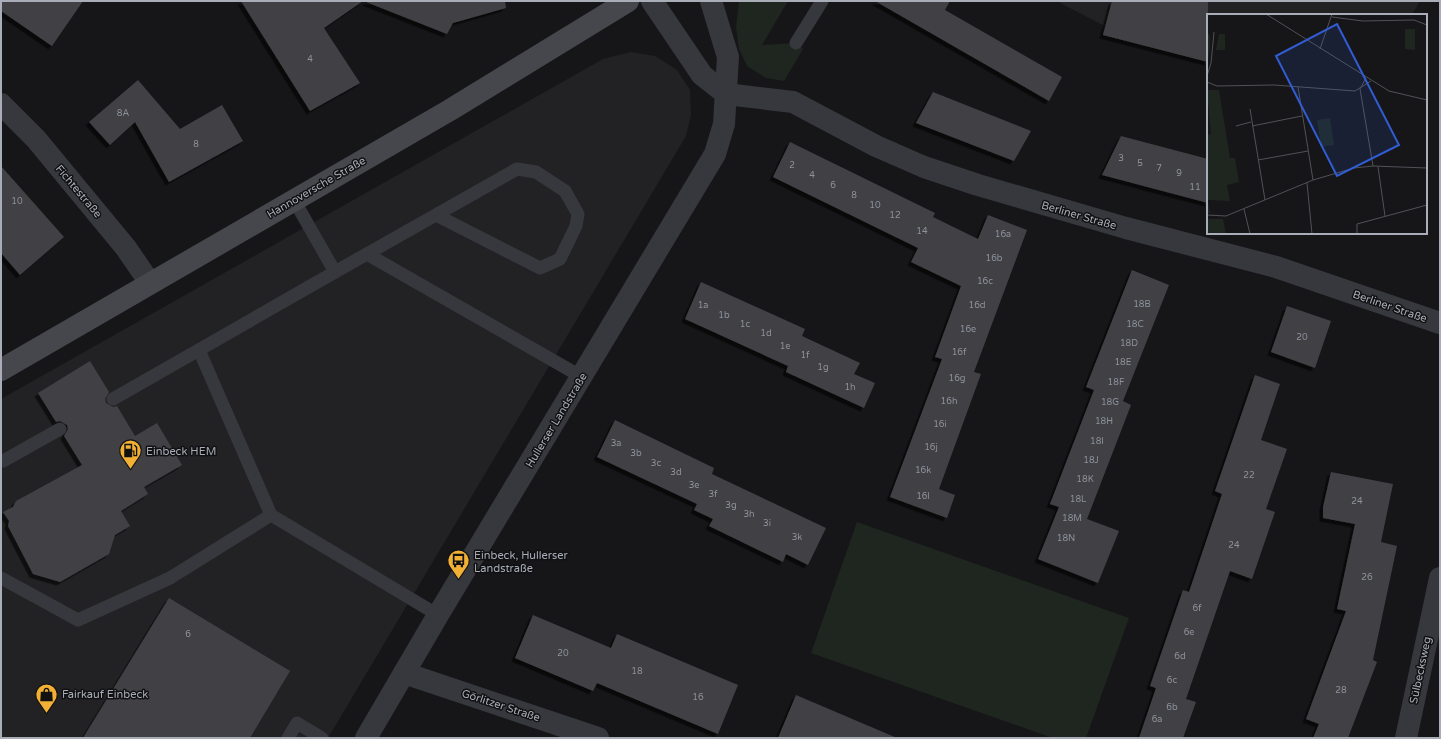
<svg xmlns="http://www.w3.org/2000/svg" width="1441" height="739" viewBox="0 0 1441 739" font-family="'Varela Round',sans-serif">
  <style>
    .built { fill: #222225 }
    .green { fill: #1e261f }
    .building { fill: #404145; filter: url(#shadow) }
    .lines { fill: none; stroke-linecap: round; stroke-linejoin: round }
    .service { stroke: #37383d; stroke-width: 13 }
    .minor { stroke: #37383d; stroke-width: 22 }
    .secondary { stroke: #45474d; stroke-width: 22 }
    .labels { text-anchor: middle; stroke-width: 3; stroke-linejoin: round; paint-order: stroke }
    .number-label { font-size: 9px; fill: #8e929b }
    .street-label { font-size: 11px; fill: #a8adb8; stroke: #111113 }
    .poi-label { font-size: 11px; fill: #a8adb8; stroke: #111113; text-anchor: start }
    .inset-road { fill: none; stroke: #505258; stroke-width: 1 }
    .view { fill: #325cd3; fill-opacity: 0.15; stroke: #325cd3; stroke-width: 2 }
    .inset-edge { fill: none; stroke: #a8adb8; stroke-width: 2 }
  </style>
  <defs>
    <filter id="shadow"><feDropShadow dx="-3.5" dy="3.5" stdDeviation="0" flood-color="#0009"/></filter>
  </defs>
  <rect width="100%" height="100%" fill="#161618"/>
  <g class="built">
    <polygon points="1056,1 1420,1 1412,15 1208,15 1208,62 1103,35 1103,25"/>
    <polygon points="631,52 655,56 677,70 690,90 691,115 686,136 328,738 1,738 1,399 603,59"/>
  </g>
  <g class="green">
    <polygon points="739,1 788,1 762,45 796,43 803,49 784,81 766,78 747,66 739,49 736,27"/>
    <polygon points="857,522 1129,618 1086,738 1053,738 811,653"/>
  </g>
  <g class="building">
    <polygon points="1,1 83,1 52,46 1,11"/>
    <polygon points="241,1 363,1 324,28 360,83 310,111"/>
    <polygon points="367,1 505,1 506,8 453,23 447,34 366,2"/>
    <polygon points="875,1 950,1 945,10 1062,77 1049,101"/>
    <polygon points="1112,1 1208,1 1208,62 1103,35"/>
    <polygon points="138,80 180,129 222,105 243,141 169,182 135,122 110,145 89,122"/>
    <polygon points="933,92 1031,131 1014,161 916,123"/>
    <polygon points="1121,136 1208,159 1208,203 1102,175"/>
    <polygon points="790,142 935,213 933,217 978,239 988,215 1027,230 974,372 981,374 939,489 955,495 947,518 890,497 942,359 935,357 961,286 911,262 918,248 773,177"/>
    <polygon points="1,166 64,237 20,275 1,253"/>
    <polygon points="1132,270 1169,285 1123,401 1131,405 1087,519 1119,531 1098,583 1038,559 1059,507 1050,504 1094,390 1086,387"/>
    <polygon points="701,282 805,329 802,336 860,363 854,374 875,383 864,408 786,372 788,366 685,319"/>
    <polygon points="1287,306 1331,321 1315,368 1271,352"/>
    <polygon points="90,361 109,392 105,399 106,403 113,407 117,406 135,436 157,423 182,465 144,487 148,494 121,511 130,526 115,535 109,554 60,582 33,574 8,526 9,521 3,512 13,507 16,501 82,465 64,436 68,429 67,425 60,421 56,422 38,393"/>
    <polygon points="1255,375 1280,384 1261,440 1287,449 1266,509 1275,512 1252,579 1230,571 1186,699 1196,702 1183,738 1139,738 1156,688 1150,686 1183,590 1189,592 1222,494 1215,491"/>
    <polygon points="615,420 714,468 712,474 826,528 808,565 786,554 783,562 709,526 713,519 694,510 697,504 597,457"/>
    <polygon points="1331,472 1393,484 1381,542 1397,546 1373,660 1377,662 1348,738 1313,738 1319,724 1306,719 1346,611 1337,609 1355,524 1323,518 1323,507"/>
    <polygon points="169,598 290,671 250,738 83,738"/>
    <polygon points="533,615 611,648 617,634 738,685 718,734 597,683 593,691 515,658"/>
    <polygon points="796,695 897,738 778,738"/>
  </g>
  <g class="lines">
    <g class="service">
      <polyline points="796,43 822,1"/>
      <polyline points="367,254 582,377"/>
      <polyline points="335,272 517,169 536,172 565,191 578,214 576,226 560,259 540,268 436,215"/>
      <polyline points="199,350 271,515"/>
      <polyline points="113,399 335,272 294,200"/>
      <polyline points="1,461 3,461 60,429"/>
      <polyline points="1,578 78,620 170,578 271,515 438,615"/>
      <polyline points="288,738 297,723 322,738"/>
    </g>
    <g class="minor">
      <polyline points="652,1 702,75 726,94"/>
      <polyline points="726,94 793,102 876,146 924,167 978,185 1126,228 1276,267 1440,323"/>
      <polyline points="1,104 36,139 126,248 150,283"/>
      <polyline points="404,673 598,738"/>
      <polyline points="366,738 438,615 715,154 724,124 728,57 711,1"/>
      <polyline points="1406,738 1440,578"/>
    </g>
    <polyline class="secondary" points="1,370 450,110 628,1"/>
  </g>
  <defs>
    <symbol id="fuel-pin" viewBox="-11 -11 22 30"><path d="M0 17L-7.5 6A9.5 9.5 0 1 1 7.5 6Z" fill="#f2b134" stroke="#111113"/><path d="M-5.5-6h7V0h2V4h1.3V-2.5L3-4.5l.8-.8L6-3V5H2.5V1h-1V6h-7ZM-4.2-4.7v3.2H.2V-4.7Z" fill="#111"/></symbol>
    <symbol id="bus-pin" viewBox="-11 -11 22 30"><path d="M0 17L-7.5 6A9.5 9.5 0 1 1 7.5 6Z" fill="#f2b134" stroke="#111113"/><path d="M-5-6H5V4H4V6H2V4H-2V6H-4V4H-5ZM-3.5-4V0h7V-4ZM-3.5 1.2v1.5H-2V1.2ZM2 1.2v1.5H3.5V1.2Z" fill="#111"/></symbol>
    <symbol id="shop-pin" viewBox="-11 -11 22 30"><path d="M0 17L-7.5 6A9.5 9.5 0 1 1 7.5 6Z" fill="#f2b134" stroke="#111113"/><path d="M-5-2.5h2.3a2.7 3.5 0 0 1 5.4 0H5L5.5 6h-11ZM-1.5-2.5h3a1.5 2.3 0 0 0-3 0Z" fill="#111"/></symbol>
  </defs>
  <g fill-rule="evenodd">
    <use href="#fuel-pin" x="118" y="438" width="25" height="34"/>
    <use href="#bus-pin" x="446" y="548" width="25" height="34"/>
    <use href="#shop-pin" x="34" y="682" width="25" height="34"/>
  </g>
  <g class="labels">
    <g class="number-label">
      <text x="310" y="62">4</text>
      <text x="123" y="116">8A</text>
      <text x="196" y="147">8</text>
      <text x="1121" y="161">3</text>
      <text x="1140" y="166">5</text>
      <text x="792" y="168">2</text>
      <text x="1159" y="171">7</text>
      <text x="1179" y="176">9</text>
      <text x="812" y="178">4</text>
      <text x="833" y="188">6</text>
      <text x="1195" y="190">11</text>
      <text x="854" y="198">8</text>
      <text x="17" y="204">10</text>
      <text x="875" y="208">10</text>
      <text x="895" y="218">12</text>
      <text x="922" y="234">14</text>
      <text x="1003" y="237">16a</text>
      <text x="994" y="261">16b</text>
      <text x="985" y="284">16c</text>
      <text x="1142" y="307">18B</text>
      <text x="703" y="308">1a</text>
      <text x="977" y="308">16d</text>
      <text x="724" y="318">1b</text>
      <text x="745" y="327">1c</text>
      <text x="1135" y="327">18C</text>
      <text x="968" y="332">16e</text>
      <text x="766" y="336">1d</text>
      <text x="1302" y="340">20</text>
      <text x="1129" y="346">18D</text>
      <text x="785" y="349">1e</text>
      <text x="959" y="355">16f</text>
      <text x="805" y="358">1f</text>
      <text x="1123" y="365">18E</text>
      <text x="823" y="370">1g</text>
      <text x="957" y="381">16g</text>
      <text x="1116" y="385">18F</text>
      <text x="850" y="390">1h</text>
      <text x="949" y="404">16h</text>
      <text x="1110" y="405">18G</text>
      <text x="1104" y="424">18H</text>
      <text x="940" y="427">16i</text>
      <text x="1097" y="444">18I</text>
      <text x="616" y="446">3a</text>
      <text x="931" y="450">16j</text>
      <text x="636" y="456">3b</text>
      <text x="1091" y="463">18J</text>
      <text x="656" y="466">3c</text>
      <text x="923" y="473">16k</text>
      <text x="676" y="475">3d</text>
      <text x="1249" y="478">22</text>
      <text x="1085" y="482">18K</text>
      <text x="694" y="488">3e</text>
      <text x="713" y="497">3f</text>
      <text x="923" y="499">16l</text>
      <text x="1078" y="502">18L</text>
      <text x="1357" y="504">24</text>
      <text x="731" y="508">3g</text>
      <text x="749" y="517">3h</text>
      <text x="1072" y="521">18M</text>
      <text x="767" y="526">3i</text>
      <text x="797" y="540">3k</text>
      <text x="1066" y="541">18N</text>
      <text x="1234" y="548">24</text>
      <text x="1367" y="580">26</text>
      <text x="1197" y="611">6f</text>
      <text x="1189" y="635">6e</text>
      <text x="188" y="637">6</text>
      <text x="563" y="656">20</text>
      <text x="1180" y="659">6d</text>
      <text x="637" y="674">18</text>
      <text x="1172" y="683">6c</text>
      <text x="1341" y="693">28</text>
      <text x="698" y="700">16</text>
      <text x="1172" y="710">6b</text>
      <text x="1157" y="722">6a</text>
    </g>
    <g class="street-label">
      <text transform="translate(316 187) rotate(-30)" y="4">Hannoversche Straße</text>
      <text transform="translate(79 191) rotate(50)" y="4">Fichtestraße</text>
      <text transform="translate(1079 215) rotate(16)" y="4">Berliner Straße</text>
      <text transform="translate(1390 306) rotate(19)" y="4">Berliner Straße</text>
      <text transform="translate(556 420) rotate(-59)" y="4">Hullerser Landstraße</text>
      <text transform="translate(1420 670) rotate(-78)" y="4">Sülbecksweg</text>
      <text transform="translate(501 705) rotate(18)" y="4">Görlitzer Straße</text>
    </g>
    <g class="poi-label">
      <text x="146" y="455">Einbeck HEM</text>
      <text x="474" y="559">Einbeck, Hullerser<tspan x="474" dy="13">Landstraße</tspan></text>
      <text x="62" y="698">Fairkauf Einbeck</text>
    </g>
  </g>
  <g transform="translate(1207 14)">
    <rect width="220" height="220" fill="#161618"/>
    <path d="M198 15H208V36L198 35ZM0 16 3 22V34L0 52ZM12 20H18V36H9ZM0 76H12L23 144H28L32 168 20 171 23 187 1 186 3 199H0V121L4 120ZM123 104 127 131 114 133 110 106ZM0 205H16L19 220H0Z" fill="#1e261f"/>
    <path class="inset-road" d="M59 0 182 77 220 86M125 3 156 7 207 6 220 11M113 35 125 0M0 62 4 49 7 18M0 68 10 72 67 71 148 77 164 67M91 73 106 166M153 75 166 152M153 75 159 64M43 95 58 186M29 112 44 108M45 112 95 102M51 146 101 137M171 153 178 202M100 169 105 220M37 195 43 220M0 201 19 202 106 166 147 154 166 152 220 154M150 219V210L220 191"/>
    <path class="view" d="M130 10 192 131 130 162 69 42Z"/>
    <rect width="220" height="220" class="inset-edge"/>
  </g>
  <rect width="1441" height="739" fill="none" stroke="#a8adb8" stroke-width="4"/>
</svg>
